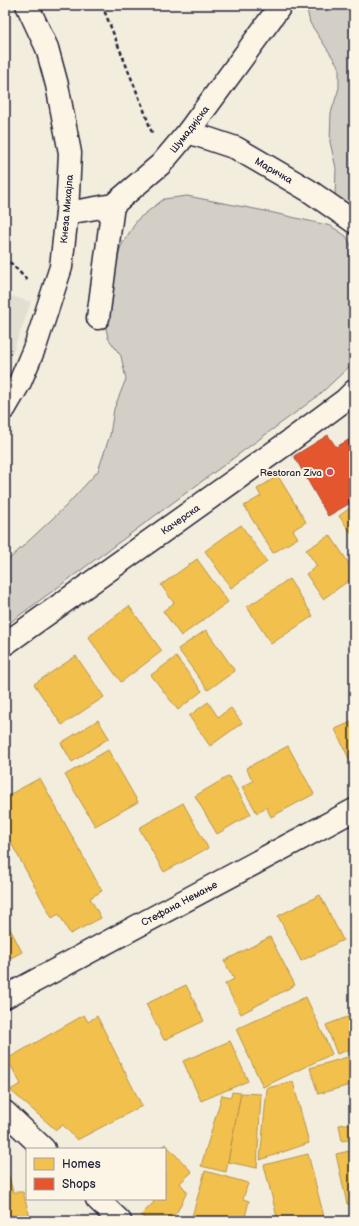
<svg xmlns="http://www.w3.org/2000/svg" width="359" height="1226" viewBox="0 0 359 1226" font-family="'Balsamiq Sans',sans-serif">
  <style>
    .built { fill: #e3ded2 }
    .green { fill: #d4cfc6; stroke: #7b7880 }
    .homes { fill: #f2c14e; stroke: #b49148 }
    .shops { fill: #e4572e; stroke: #aa4732 }
    .lines { fill: none; stroke-linecap: round; stroke-linejoin: round }
    .minor-casing { stroke: #22223b; stroke-width: 25 }
    .major-casing { stroke: #22223b; stroke-width: 25 }
    .path { stroke: #22223b; stroke-width: 2.5; stroke-dasharray: 4 3; stroke-linecap: butt }
    .minor { stroke: #fcf5e5; stroke-width: 22 }
    .major { stroke: #fcf5e5; stroke-width: 22 }
    .poi-dot { fill: #d1495b; stroke: #fcf5e5; stroke-width: 1.5 }
    .labels { text-anchor: middle; stroke-width: 4; stroke-linejoin: round; paint-order: stroke }
    .street-label { font-size: 10px; fill: #22223b; stroke: #fcf5e5 }
    .poi-label { font-size: 10px; fill: #22223b; stroke: #fcf5e5; text-anchor: end }
  </style>
  <rect width="100%" height="100%" fill="#f3edde"/>
  <filter id="ink" filterUnits="userSpaceOnUse"><feTurbulence type="fractalNoise" baseFrequency=".025" numOctaves="2"/><feDisplacementMap in="SourceGraphic" scale="8" xChannelSelector="R" yChannelSelector="G"/><feConvolveMatrix kernelMatrix="1 2 1 2 8 2 1 2 1" color-interpolation-filters="sRGB"/></filter>
  <g filter="url(#ink)">
    <polygon class="built" points="5,294 31,302 14,349 5,365"/>
    <g class="green">
      <polygon points="306,5 354,5 354,210 335,198 336,168 330,142 331,113 339,88 339,67 310,23"/>
      <polygon points="187,196 265,211 331,226 346,236 354,251 354,360 352,364 318,396 5,626 5,563 66,506 98,471 110,435 114,409 126,379 121,356 108,338 104,318 121,246 138,219 164,199"/>
    </g>
    <g class="homes">
      <polygon points="278,476 306,522 293,530 298,538 273,553 244,506 261,496 257,489"/>
      <polygon points="354,505 354,537 339,516"/>
      <polygon points="241,525 267,562 231,588 205,551"/>
      <polygon points="330,535 354,571 354,577 323,599 306,574 317,566 306,550"/>
      <polygon points="197,559 228,602 181,636 163,611 174,603 161,585"/>
      <polygon points="289,579 313,616 271,644 247,607"/>
      <polygon points="129,606 162,651 121,682 88,637"/>
      <polygon points="354,614 354,625 350,616"/>
      <polygon points="206,630 235,671 208,690 178,649"/>
      <polygon points="76,656 104,697 62,725 34,684"/>
      <polygon points="176,657 202,691 178,710 151,675"/>
      <polygon points="208,702 218,717 231,708 242,723 210,746 189,716"/>
      <polygon points="98,720 109,738 72,762 61,743"/>
      <polygon points="354,721 354,762 351,763 335,729"/>
      <polygon points="288,746 314,794 271,817 266,807 257,813 242,787 253,781 246,768"/>
      <polygon points="108,750 138,802 95,826 65,775"/>
      <polygon points="229,776 251,814 217,834 195,796"/>
      <polygon points="40,778 102,891 90,898 101,918 70,934 59,914 52,918 5,832 5,797"/>
      <polygon points="183,803 208,848 164,872 139,828"/>
      <polygon points="320,895 343,940 301,961 278,916"/>
      <polygon points="5,919 22,952 5,961"/>
      <polygon points="270,937 295,985 241,1014 225,984 234,979 224,961"/>
      <polygon points="186,985 204,1021 164,1040 146,1004"/>
      <polygon points="306,997 332,1054 263,1087 236,1029"/>
      <polygon points="84,1015 88,1022 97,1016 142,1106 77,1140 63,1125 56,1130 10,1090 21,1084 7,1059"/>
      <polygon points="350,1016 354,1026 354,1048 337,1054 326,1025"/>
      <polygon points="230,1041 248,1081 201,1101 183,1061"/>
      <polygon points="351,1056 354,1066 354,1084 318,1094 310,1068"/>
      <polygon points="293,1082 309,1143 260,1160 267,1088"/>
      <polygon points="232,1092 241,1093 226,1172 201,1166 222,1095 231,1097"/>
      <polygon points="241,1093 261,1094 257,1168 228,1162"/>
      <polygon points="354,1123 354,1139 342,1141 339,1125"/>
      <polygon points="165,1144 192,1172 180,1183 187,1192 177,1212 168,1221 147,1221 141,1215 154,1202 151,1199 165,1199 165,1149 159,1149"/>
      <polygon points="354,1150 354,1203 347,1204 336,1154"/>
      <polygon points="308,1154 325,1221 278,1221 264,1165"/>
      <polygon points="5,1171 8,1173 13,1192 23,1192 31,1221 5,1221"/>
      <polygon points="205,1171 248,1183 243,1199 249,1201 244,1221 191,1220"/>
    </g>
    <polygon class="shops" points="328,435 336,447 354,437 354,501 328,516 294,456"/>
    <g class="lines">
      <defs>
        <g id="minor">
          <polyline points="188,132 236,148 308,190 354,222"/>
          <polyline points="67,213 113,205 161,164 188,132 281,5"/>
          <polyline points="98,318 113,205"/>
          <polyline points="5,644 287,443 345,400 354,391"/>
          <polyline points="5,997 354,810"/>
          <polyline points="5,1112 44,1149"/>
          <polyline points="97,1199 120,1221"/>
        </g>
        <polyline id="major" points="5,408 20,382 36,344 61,267 67,213 70,153 57,85 47,48 27,5"/>
      </defs>
      <use href="#minor" class="minor-casing"/>
      <use href="#major" class="major-casing"/>
      <g class="path">
        <polyline points="102,5 144,110 152,133"/>
        <polyline points="5,257 28,281"/>
      </g>
      <use href="#minor" class="minor"/>
      <use href="#major" class="major"/>
    </g>
  </g>
  <circle class="poi-dot" cx="330" cy="472" r="4"/>
  <g class="labels">
    <g class="street-label">
      <text transform="translate(189 129) rotate(-52)" y="4">Шумадијска</text>
      <text transform="translate(274 170) rotate(30)" y="4">Маричка</text>
      <text transform="translate(66 209) rotate(-85)" y="4">Кнеза Михајла</text>
      <text transform="translate(180 519) rotate(-35)" y="4">Качерска</text>
      <text transform="translate(179 903) rotate(-28)" y="4">Стефана Немање</text>
    </g>
    <g class="poi-label">
      <text x="322" y="476">Restoran Ziva</text>
    </g>
  </g>
  <rect width="359" height="1226" fill="none" stroke="#fcf5e5" stroke-width="20"/>
  <rect x="10" y="10" width="339" height="1206" fill="none" stroke="#22223b" stroke-width="1.5" filter="url(#ink)"/>
  <rect x="26" y="1148" width="140" height="52" fill="#fcf5e5" stroke="#a5a1a1"/>
  <rect x="34" y="1158" width="20" height="12" fill="#f2c14e" stroke="#a5a1a1"/>
  <text x="62" y="1168" font-size="12" fill="#22223b">Homes</text>
  <rect x="34" y="1178" width="20" height="12" fill="#e4572e" stroke="#a5a1a1"/>
  <text x="62" y="1188" font-size="12" fill="#22223b">Shops</text>
</svg>
